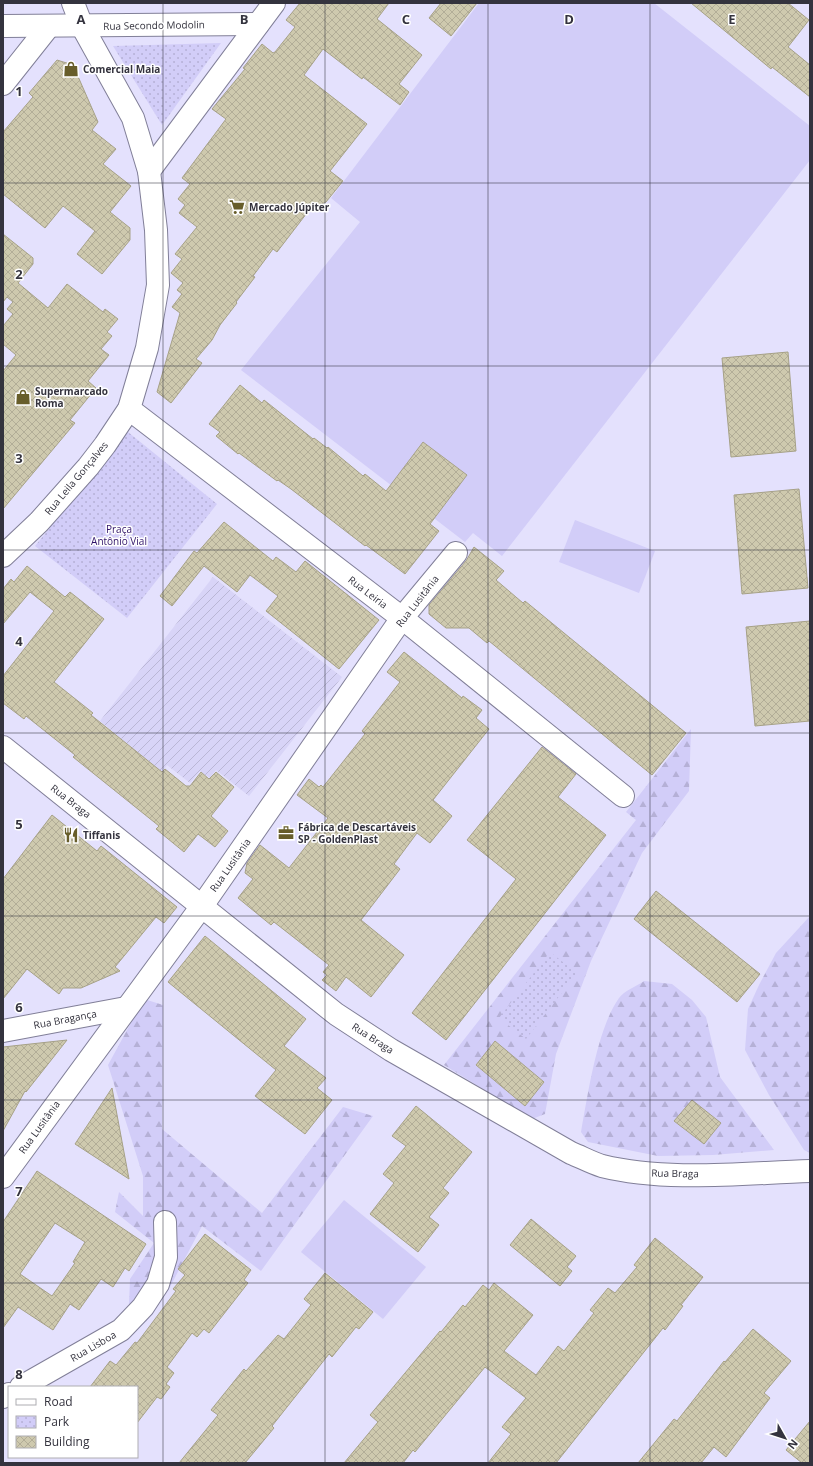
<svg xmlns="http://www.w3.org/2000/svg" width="813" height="1466" viewBox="0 0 813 1466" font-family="'Open Sans',sans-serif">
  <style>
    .industrial { fill: url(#industrial-furrows) }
    .grass { fill: #d2cdf8 }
    .forest { fill: url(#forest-firs) }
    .park { fill: url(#park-dots) }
    .building { fill: url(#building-cross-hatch); stroke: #a6a187; fill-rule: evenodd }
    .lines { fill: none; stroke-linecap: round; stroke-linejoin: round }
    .street-casing { stroke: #817f98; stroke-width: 24 }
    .street { stroke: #fff; stroke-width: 22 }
    .grid { fill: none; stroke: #34333e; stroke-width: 1; stroke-opacity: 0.55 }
    .labels { text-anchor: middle; stroke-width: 3; stroke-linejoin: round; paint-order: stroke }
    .street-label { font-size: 10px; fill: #34333e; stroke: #fff }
    .poi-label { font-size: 10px; font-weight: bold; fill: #34333e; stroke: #fff; text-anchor: start }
    .park-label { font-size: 10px; fill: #2f1268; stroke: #fff }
    .grid-label { font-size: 13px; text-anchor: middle; font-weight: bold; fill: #34333e; stroke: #fff; stroke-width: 3; stroke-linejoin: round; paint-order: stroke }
  </style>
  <defs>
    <pattern id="industrial-furrows" width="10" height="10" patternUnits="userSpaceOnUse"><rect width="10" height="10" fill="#d8d4f7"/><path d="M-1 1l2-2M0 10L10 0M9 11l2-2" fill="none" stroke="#bab6d5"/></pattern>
    <pattern id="forest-firs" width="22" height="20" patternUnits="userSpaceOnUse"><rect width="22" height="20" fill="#d2cdf8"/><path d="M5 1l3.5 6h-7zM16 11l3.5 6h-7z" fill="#b5b0d6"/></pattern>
    <pattern id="park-dots" width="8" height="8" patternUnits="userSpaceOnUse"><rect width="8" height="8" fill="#d2cdf8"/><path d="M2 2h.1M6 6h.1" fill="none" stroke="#b5b0d6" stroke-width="1.8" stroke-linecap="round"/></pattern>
    <pattern id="building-cross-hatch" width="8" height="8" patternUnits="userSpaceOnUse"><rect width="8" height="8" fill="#cec9ae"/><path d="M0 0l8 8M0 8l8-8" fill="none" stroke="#b2ad97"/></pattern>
  </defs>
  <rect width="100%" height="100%" fill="#e4e1fd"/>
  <polygon class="industrial" points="213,577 342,677 249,796 216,770 210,778 200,771 190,783 167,765 162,772 100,721"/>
  <g class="grass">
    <polygon points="479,3 654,3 810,126 810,160 502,556 473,533 465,542 241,370 360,222 331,198"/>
    <polygon points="575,520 655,551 639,593 559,562"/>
    <polygon points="344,1200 426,1267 383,1319 301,1252"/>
  </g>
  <g class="forest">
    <polygon points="691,729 689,791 642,853 591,961 556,1054 545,1114 532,1119 444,1065 636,820 626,812"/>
    <polygon points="810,916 810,1153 804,1150 769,1095 745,1050 748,1009 759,985 776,953"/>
    <path d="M644 981 672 984 692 1000 706 1017 720 1077 774 1150 713 1155 658 1156 588 1142 581 1132C588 1094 597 1029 619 998 624 991 637 986 644 981Z"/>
    <polygon points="144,999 163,1005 162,1129 262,1213 343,1107 373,1116 261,1271 202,1226 170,1287 146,1322 129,1304 130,1279 154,1243 115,1212 119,1192 143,1216 143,1176 108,1065"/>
  </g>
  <g class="park">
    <polygon points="221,43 162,125 113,46"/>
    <polygon points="128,432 217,504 127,618 35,546"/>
    <polygon points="550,952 577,973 526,1039 499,1018"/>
  </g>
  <g class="building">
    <polygon points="300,3 389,3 377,19 422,55 399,84 409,92 400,105 363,77 362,79 323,49 304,75 367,124 330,171 343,181 326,202 310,209 277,252 273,249 253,276 255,277 236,302 237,303 220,325 212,340 196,359 202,363 171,403 157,392 180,313 172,307 182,294 177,290 183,283 171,273 182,259 175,254 197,227 179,213 185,205 178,199 190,184 182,178 226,119 212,109 245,69 243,68 262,44 273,53 275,52 295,27 286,20"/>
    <polygon points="441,3 477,3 451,36 429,18"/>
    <polygon points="691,3 788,3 809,20 788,47 810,65 810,97 772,67 771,69"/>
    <polygon points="57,60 73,65 98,122 92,130 116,149 103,164 131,186 110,212 130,228 130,240 102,274 77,254 95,231 63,206 45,228 3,194 3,132 33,97 29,93"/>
    <polygon points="3,234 33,258 33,264 18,283 48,308 67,284 103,312 105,309 118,319 107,332 112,336 101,349 109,355 88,381 96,388 70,420 75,423 3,509 3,371 16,355 3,344 3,326 13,314 7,309 13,302 7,297 3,302"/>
    <polygon points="788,352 796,451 731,457 722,358"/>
    <polygon points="240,385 262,403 264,400 313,439 314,438 327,448 328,447 363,476 365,474 386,491 423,442 467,475 430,524 439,531 405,574 366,545 365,546 291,489 278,480 277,481 239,453 238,454 216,436 220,432 209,424"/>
    <polygon points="799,489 808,588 742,594 734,495"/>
    <polygon points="224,522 273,561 276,557 296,572 305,561 379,620 339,669 266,611 278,596 250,575 237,592 204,566 172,606 160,596 194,551 197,553"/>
    <polygon points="474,547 504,571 496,580 523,603 525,601 686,733 652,775 489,641 487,643 469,628 446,628 429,614 429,605 466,561"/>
    <polygon points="27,566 65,597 70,592 104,619 54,682 93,713 91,715 162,772 165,769 186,786 190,786 201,772 209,779 216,772 234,787 211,816 228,831 215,847 198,834 184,852 156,829 159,826 73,757 75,755 26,716 24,719 3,703 3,676 54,611 30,592 3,624 3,589 11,579 14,582"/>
    <polygon points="810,621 810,721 755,726 746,627"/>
    <polygon points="404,652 462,698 463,696 482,710 476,718 489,729 433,800 452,816 430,843 417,833 394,864 400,869 361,920 404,955 371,997 346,977 336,991 322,980 327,975 323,972 329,965 274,922 271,925 238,898 253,879 245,873 247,863 260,845 289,868 328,818 297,795 309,779 319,787 321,785 323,787 365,734 362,731 400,682 387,672"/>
    <polygon points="542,747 576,774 558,797 606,835 446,1040 412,1013 516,879 467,840"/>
    <polygon points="52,815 97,851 101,846 177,907 164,923 156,917 115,967 120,971 81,988 63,988 59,994 27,969 3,999 3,879"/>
    <polygon points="656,891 760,974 737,1002 634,919"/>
    <polygon points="205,936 306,1019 284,1046 326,1078 317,1088 332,1100 305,1134 255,1096 276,1070 168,982"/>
    <polygon points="67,1040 26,1092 25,1091 3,1131 3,1047"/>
    <polygon points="495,1041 544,1082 525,1106 476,1065"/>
    <polygon points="112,1088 129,1179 75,1144"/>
    <polygon points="692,1100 721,1123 704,1144 674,1121"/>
    <polygon points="416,1106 472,1152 443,1188 449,1193 429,1217 439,1225 418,1252 370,1214 394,1183 383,1174 406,1146 392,1136"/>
    <path d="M37 1171 146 1244 129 1271 125 1268 113 1287 101 1279 79 1310 70 1304 53 1330 18 1307 3 1328V1222ZM55 1223 85 1242 73 1262 75 1263 52 1296 20 1274Z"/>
    <polygon points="531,1219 576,1256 567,1267 572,1271 560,1286 510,1245"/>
    <polygon points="205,1234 251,1270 244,1280 248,1283 209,1333 204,1329 197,1337 192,1333 167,1367 174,1373 166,1384 170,1387 161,1399 157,1397 137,1423 137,1387 90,1387 110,1361 116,1365 135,1342 137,1343 176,1291 173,1289 185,1275 178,1269"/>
    <polygon points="655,1238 703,1277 681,1305 683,1306 665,1330 663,1328 556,1463 488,1463 511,1434 502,1427 526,1398 485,1367 415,1452 413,1450 403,1463 344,1463 378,1422 370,1415 440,1331 441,1332 463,1305 465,1307 483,1285 489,1290 494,1283 533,1315 504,1351 536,1375 558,1346 564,1351 594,1313 590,1310 608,1288 615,1293 637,1267 634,1265"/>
    <polygon points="325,1273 373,1312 359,1329 356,1327 332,1357 329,1354 272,1426 274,1428 245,1463 179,1463 218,1415 211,1410 244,1369 246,1371 278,1335 284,1339 311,1305 304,1299"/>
    <polygon points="753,1329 791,1361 764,1393 770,1398 726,1457 714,1447 701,1463 638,1463 674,1419 677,1421 724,1361 725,1362"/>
    <polygon points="810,1421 810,1463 802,1463 786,1450"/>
  </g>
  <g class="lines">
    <defs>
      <g id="street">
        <polyline points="3,26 258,24"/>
        <polyline points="3,84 49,26"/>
        <polyline points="149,171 274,3"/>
        <polyline points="129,409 402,618 623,796"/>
        <polyline points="3,556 39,522 88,467 105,445 129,409 147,348 158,285 156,230 149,171 133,118 82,26 73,3"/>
        <path d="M3 747 336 1014 391 1050 571 1153C581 1157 592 1163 602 1166 667 1182 743 1173 810 1171"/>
        <polyline points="3,1031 126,1008"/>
        <polyline points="3,1177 202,906 402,618 456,553"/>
        <polyline points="21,1387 121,1330 143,1307 158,1284 166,1257 165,1222"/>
        <polyline points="3,1397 9,1394"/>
      </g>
    </defs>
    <use href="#street" class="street-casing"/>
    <use href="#street" class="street"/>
  </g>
  <path class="grid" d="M163 3V1463M325 3V1463M488 3V1463M650 3V1463M3 183H810M3 366H810M3 550H810M3 733H810M3 916H810M3 1100H810M3 1283H810"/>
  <defs>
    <symbol id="shop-bare" viewBox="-9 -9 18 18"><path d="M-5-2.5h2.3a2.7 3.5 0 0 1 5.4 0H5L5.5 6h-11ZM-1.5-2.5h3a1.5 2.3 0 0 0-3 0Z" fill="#675d2a" stroke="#fff" stroke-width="2.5" paint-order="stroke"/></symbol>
    <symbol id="supermarket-bare" viewBox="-9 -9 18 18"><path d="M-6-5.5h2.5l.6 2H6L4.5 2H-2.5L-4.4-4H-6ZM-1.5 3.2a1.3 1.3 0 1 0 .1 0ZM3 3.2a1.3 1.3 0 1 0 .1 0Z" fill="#675d2a" stroke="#fff" stroke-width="2.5" paint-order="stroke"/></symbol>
    <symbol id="office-bare" viewBox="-9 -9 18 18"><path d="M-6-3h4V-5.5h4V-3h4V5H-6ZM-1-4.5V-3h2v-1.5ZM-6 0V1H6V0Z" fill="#675d2a" stroke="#fff" stroke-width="2.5" paint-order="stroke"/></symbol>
    <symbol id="restaurant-bare" viewBox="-9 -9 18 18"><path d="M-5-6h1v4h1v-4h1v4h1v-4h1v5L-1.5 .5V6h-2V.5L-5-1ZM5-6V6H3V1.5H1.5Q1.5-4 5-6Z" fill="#675d2a" stroke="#fff" stroke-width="2.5" paint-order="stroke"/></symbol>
  </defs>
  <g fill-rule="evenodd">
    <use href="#shop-bare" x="60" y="58" width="22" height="22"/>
    <use href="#supermarket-bare" x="226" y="196" width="22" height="22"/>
    <use href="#shop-bare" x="12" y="386" width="22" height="22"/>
    <use href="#office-bare" x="275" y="822" width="22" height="22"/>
    <use href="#restaurant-bare" x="60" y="824" width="22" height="22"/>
  </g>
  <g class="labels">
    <g class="street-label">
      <text transform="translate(154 25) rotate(-1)" y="4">Rua Secondo Modolin</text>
      <text transform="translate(76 478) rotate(-50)" y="4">Rua Leila Gonçalves</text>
      <text transform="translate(368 592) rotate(37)" y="4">Rua Leiria</text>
      <text transform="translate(417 601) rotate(-52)" y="4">Rua Lusitânia</text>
      <text transform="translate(71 801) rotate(38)" y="4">Rua Braga</text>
      <text transform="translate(230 865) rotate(-55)" y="4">Rua Lusitânia</text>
      <text transform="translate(65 1019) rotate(-11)" y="4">Rua Bragança</text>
      <text transform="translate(373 1038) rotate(33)" y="4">Rua Braga</text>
      <text transform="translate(39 1127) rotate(-54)" y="4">Rua Lusitânia</text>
      <text transform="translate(675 1173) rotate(1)" y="4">Rua Braga</text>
      <text transform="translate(93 1346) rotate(-30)" y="4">Rua Lisboa</text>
    </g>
    <g class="poi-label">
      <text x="83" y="73">Comercial Maia</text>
      <text x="249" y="211">Mercado Júpiter</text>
      <text x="35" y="395">Supermarcado<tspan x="35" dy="12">Roma</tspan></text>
      <text x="298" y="831">Fábrica de Descartáveis<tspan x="298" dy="12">SP - GoldenPlast</tspan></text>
      <text x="83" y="839">Tiffanis</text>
    </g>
    <g class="park-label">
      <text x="119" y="533">Praça<tspan x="119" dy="12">Antônio Vial</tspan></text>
    </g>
  </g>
  <g class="grid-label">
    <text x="81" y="24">A</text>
    <text x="244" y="24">B</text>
    <text x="406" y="24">C</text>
    <text x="569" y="24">D</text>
    <text x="732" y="24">E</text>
    <text x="19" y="96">1</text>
    <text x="19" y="279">2</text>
    <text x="19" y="463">3</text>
    <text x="19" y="646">4</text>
    <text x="19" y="829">5</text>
    <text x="19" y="1012">6</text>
    <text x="19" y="1196">7</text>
    <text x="19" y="1379">8</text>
  </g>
  <rect width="813" height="1466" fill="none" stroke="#34333e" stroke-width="8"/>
  <rect x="8" y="1386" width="130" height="72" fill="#ffffff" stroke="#aeadb2"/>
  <rect x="16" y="1399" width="20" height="6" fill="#ffffff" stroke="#aeadb2"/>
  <text x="44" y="1406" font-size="12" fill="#34333e">Road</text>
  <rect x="16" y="1416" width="20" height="12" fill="url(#park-dots)" stroke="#aeadb2"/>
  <text x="44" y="1426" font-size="12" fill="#34333e">Park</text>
  <rect x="16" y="1436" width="20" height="12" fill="url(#building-cross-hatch)" stroke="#aeadb2"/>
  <text x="44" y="1446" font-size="12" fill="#34333e">Building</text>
  <g transform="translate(785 1438) rotate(129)" stroke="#ffffff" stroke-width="3" paint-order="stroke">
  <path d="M0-3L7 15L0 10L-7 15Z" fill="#34333e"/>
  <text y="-6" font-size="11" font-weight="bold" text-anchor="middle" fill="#34333e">N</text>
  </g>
</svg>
